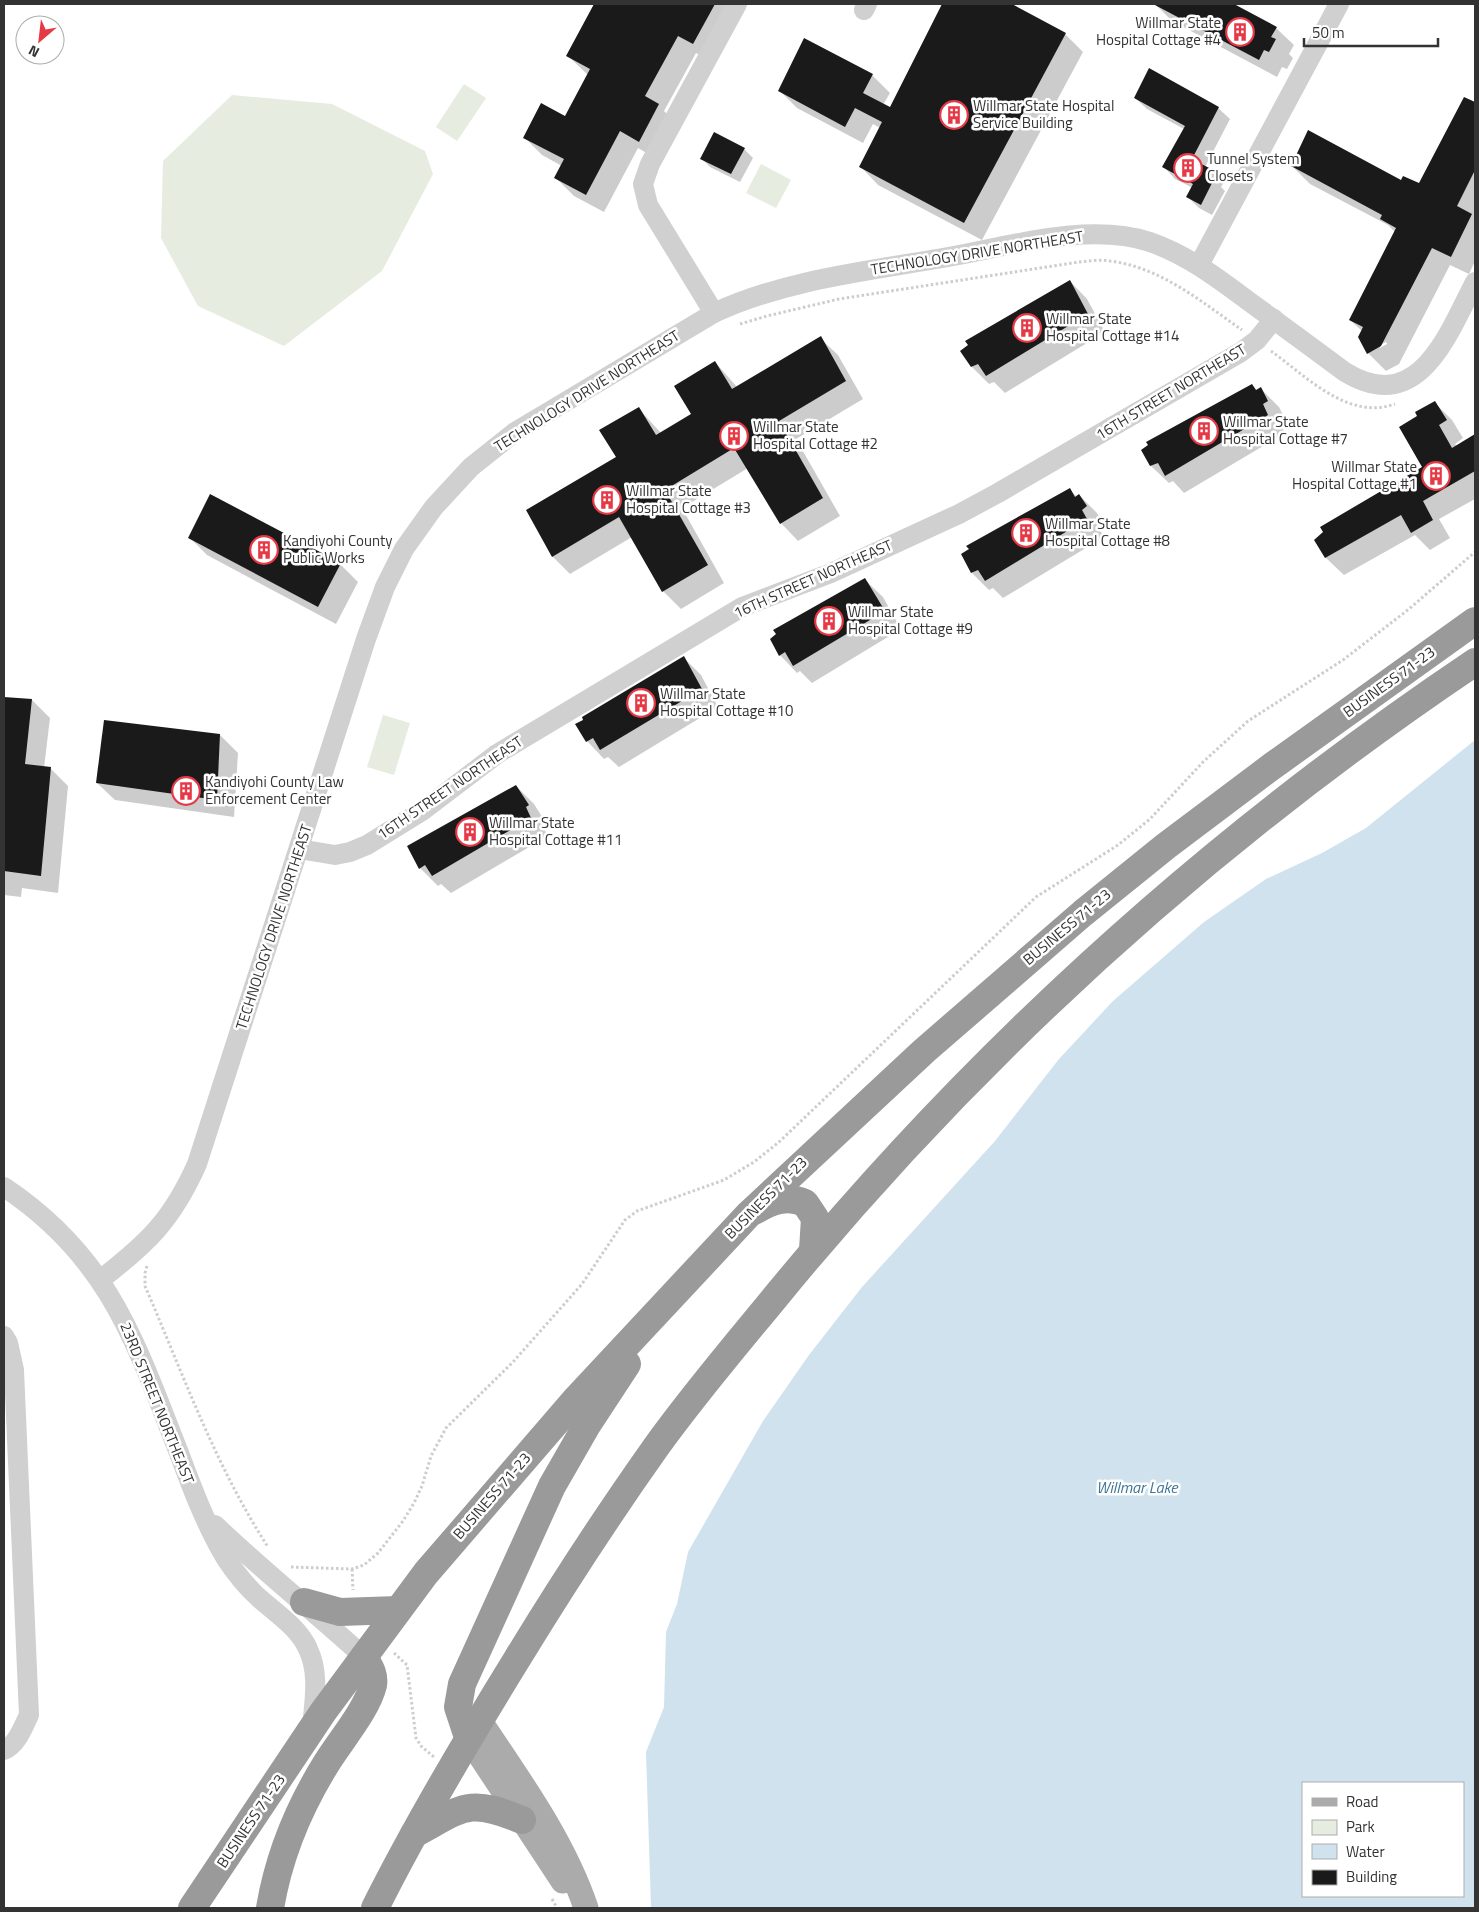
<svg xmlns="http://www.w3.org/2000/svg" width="1479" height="1912" viewBox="0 0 1479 1912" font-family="'Titillium Web',sans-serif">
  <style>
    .green { fill: #e6ecdf }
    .water { fill: #cfe2ee; fill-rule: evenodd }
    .shadow { fill: #0003; fill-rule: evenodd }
    .building { fill: #1a1a1a }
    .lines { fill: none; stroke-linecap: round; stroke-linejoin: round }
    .path { stroke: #cdcdcd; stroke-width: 3; stroke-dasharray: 2.5 2.5; stroke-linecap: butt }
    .minor { stroke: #d0d0d0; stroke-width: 20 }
    .major { stroke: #ababab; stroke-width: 25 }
    .highway { stroke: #9a9a9a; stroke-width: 28 }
    .labels { text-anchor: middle; stroke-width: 5; stroke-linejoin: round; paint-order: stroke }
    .poi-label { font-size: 15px; fill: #333; stroke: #fff; text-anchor: start }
    .street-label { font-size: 15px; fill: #333; stroke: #fff }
    .water-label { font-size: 16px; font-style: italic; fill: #3f7597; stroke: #fff }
  </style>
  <rect width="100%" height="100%" fill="#fff"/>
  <g class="green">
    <polygon points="464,84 486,98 457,141 436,127"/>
    <polygon points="232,95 332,104 425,151 433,174 382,271 284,346 198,306 161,238 163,161"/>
    <polygon points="761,164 791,180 776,208 746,193"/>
    <polygon points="383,715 410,723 394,775 367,767"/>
  </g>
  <path class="water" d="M1475 740V1908H651L646 1752 664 1707 666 1632 677 1604 688 1552 763 1421 809 1355 862 1287 995 1141 1059 1059 1113 1001 1204 922 1266 879 1322 853 1366 828ZM1303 1783H1463V1896H1303Z"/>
  <g class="shadow">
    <polygon points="596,4 743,4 711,61 696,53 664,111 676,123 657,159 638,148 604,212 574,196 556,178 562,166 542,155 524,137 565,117 588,75 568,56"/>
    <polygon points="943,4 1009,4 1065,34 1083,52 982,240 878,185 861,167 880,128 873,124 863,143 797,108 780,91 872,75 890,93 883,105 890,109"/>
    <polygon points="1155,4 1232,4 1276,28 1294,45 1289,54 1293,58 1287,69 1282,67 1277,77 1172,21"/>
    <polygon points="1135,98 1218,108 1230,119 1205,167 1224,182 1221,187 1225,191 1212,215 1199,208 1188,197 1193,188 1175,179 1164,167 1184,129 1147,109"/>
    <path d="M1465 99 1475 104V261L1469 274 1450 265 1399 364 1386 371 1368 353 1359 337 1362 331 1350 320 1395 232 1388 225 1310 184 1292 166 1420 185ZM1386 342 1387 344 1380 348V345Z"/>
    <polygon points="744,149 753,158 740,182 710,167 702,159"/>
    <polygon points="1070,281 1087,299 1105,332 1005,393 994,382 989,384 972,367"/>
    <polygon points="820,338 838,355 863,399 796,439 840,516 798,541 781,523 748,468 682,508 724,583 681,609 663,591 632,537 570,574 553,557 528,511 618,458 639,409 661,433 692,414 715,362 737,387"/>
    <polygon points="1252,385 1257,391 1261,389 1279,407 1285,419 1279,422 1285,433 1184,493 1173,481 1169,483 1151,466 1143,450"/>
    <polygon points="1434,402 1452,420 1463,438 1455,444 1457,446 1473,437 1475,440 1475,499 1439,519 1450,538 1430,550 1415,535 1344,575 1326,558 1316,540 1423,467 1418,417"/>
    <polygon points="1070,490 1077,497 1079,495 1097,513 1104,525 1099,528 1104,537 1003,598 993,588 989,590 972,573"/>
    <polygon points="189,537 340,564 358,582 336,624 207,555"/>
    <polygon points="865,580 883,597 901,629 812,683 800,671 797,673 780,655"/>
    <polygon points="683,657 701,675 718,707 619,767 608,757 604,759 587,741"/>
    <polygon points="4,698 32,700 50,718 44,768 50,768 68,786 58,893 22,888 21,897 4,895"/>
    <polygon points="220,735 238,753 234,817 115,800 97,783"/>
    <polygon points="516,786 534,804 546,823 542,825 548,836 451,893 441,884 438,886 420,868"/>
  </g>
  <g class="building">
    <polygon points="594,4 715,4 693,44 678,36 645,96 659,104 639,142 620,131 586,195 554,178 564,159 523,138 541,103 565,116 590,69 566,56"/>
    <polygon points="942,4 1012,4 1066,33 964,223 859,167 882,122 855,108 845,127 778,91 804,38 873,74 863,93 890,107"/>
    <polygon points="1153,4 1234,4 1277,27 1271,37 1276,39 1269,52 1264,50 1259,60"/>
    <polygon points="1149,68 1219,107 1192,159 1213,170 1209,176 1214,179 1201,205 1186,197 1193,184 1162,167 1185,126 1134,98"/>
    <polygon points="1464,97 1475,102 1475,170 1457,206 1472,214 1451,257 1432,248 1381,346 1367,354 1358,337 1363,327 1349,320 1396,228 1380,219 1382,215 1291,166 1308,130 1401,180 1403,176 1419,183"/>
    <polygon points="714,132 745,148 731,174 700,159"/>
    <polygon points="1070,280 1088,314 986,376 978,364 971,367 960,351 968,345 965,341"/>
    <polygon points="821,336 846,381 779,421 823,498 780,524 734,448 665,490 708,565 662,592 619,517 552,557 526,510 616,457 599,430 639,407 656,435 691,414 674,386 715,361 732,389"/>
    <polygon points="1252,384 1256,390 1261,387 1268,401 1263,404 1268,415 1165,476 1158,463 1150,466 1141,450 1148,445 1146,442"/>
    <polygon points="1435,401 1447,420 1439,425 1452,448 1475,434 1475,471 1423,501 1433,520 1411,533 1401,515 1325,558 1314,540 1323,532 1320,527 1422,467 1399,427 1417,416 1415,412"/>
    <polygon points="1070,488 1075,497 1079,494 1087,506 1082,510 1087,519 985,581 978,570 971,573 961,554 969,549 966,546"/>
    <polygon points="210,494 341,563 318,607 188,538"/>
    <polygon points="865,578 885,611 793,666 785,652 779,656 770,639 776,634 773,630"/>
    <polygon points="684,656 702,689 600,750 593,738 586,742 575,724 583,720 582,717"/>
    <polygon points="4,697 32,699 25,764 51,767 41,876 4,871"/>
    <polygon points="104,720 220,734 217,800 96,783"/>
    <polygon points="516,785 529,805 526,807 531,818 432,876 425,865 419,869 407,846"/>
  </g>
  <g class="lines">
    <g class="path">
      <path d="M740 324 767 316 839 299 1079 262C1089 261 1100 259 1110 261 1160 267 1202 302 1242 330"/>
      <path d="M1271 351C1306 376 1348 421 1395 404"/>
      <path d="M147 1266 145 1273V1286C183 1374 215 1465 268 1547"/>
      <polyline points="291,1567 352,1569 364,1565 378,1553 403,1521 414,1503 422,1486 431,1456 446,1428 513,1362 582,1284 625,1220 637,1211 724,1180 754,1162 779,1142 1036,897 1118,845 1150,819 1203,762 1248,721 1343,660 1409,609 1475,552"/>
      <polyline points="352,1569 353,1590"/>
      <polyline points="394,1653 407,1665 416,1738 421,1746 434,1757"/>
      <polyline points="552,1899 557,1908"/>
    </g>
    <g class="minor">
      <polyline points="864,10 867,4"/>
      <polyline points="1199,265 1339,4"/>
      <polyline points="714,313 648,205 643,184 650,164 737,4"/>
      <polyline points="299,849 335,855 350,852 367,845 422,811 497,754 742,607 831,573 959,514 998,493 1241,352 1257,340 1274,319"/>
      <path d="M4 1187C109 1257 135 1341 179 1453 192 1488 206 1525 225 1557 234 1571 246 1586 259 1598 276 1613 299 1628 308 1649 320 1674 314 1702 312 1728"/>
      <path d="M100 1280C148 1243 172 1220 197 1164L366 639 385 587 404 549 434 507 471 467 515 432 714 313C787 279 869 271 948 257 1010 246 1089 222 1150 242 1187 255 1216 277 1247 300 1280 324 1313 348 1345 372 1419 417 1448 334 1475 282"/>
      <path d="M4 1336 8 1343 14 1370 29 1715C23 1727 17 1745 4 1750"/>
      <path d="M215 1525C263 1571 315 1612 364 1657"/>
    </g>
    <g class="major">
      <path d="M479 1720C519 1780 563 1840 586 1908"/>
      <polyline points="468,1737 563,1881"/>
    </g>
    <g class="highway">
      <path d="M756 1210C772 1201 787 1195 805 1203L815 1218 813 1250"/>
      <polyline points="304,1602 340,1612 398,1610"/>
      <polyline points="468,1737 458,1707 462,1684 552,1486 587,1425 627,1364"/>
      <path d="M414 1834C463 1808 467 1797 522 1820"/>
      <polyline points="192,1908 323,1712 426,1573 577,1398 748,1215 924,1051 1083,913 1166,846 1271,767 1475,621"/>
      <path d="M270 1908C279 1855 298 1809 326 1764 340 1741 367 1710 373 1685 375 1674 369 1666 364 1657"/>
      <path d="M375 1908C418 1822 467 1740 517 1659 561 1587 607 1516 656 1447 694 1394 736 1345 777 1295 977 1051 1213 838 1475 662"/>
    </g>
  </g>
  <defs>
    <symbol id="building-ring" viewBox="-11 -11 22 22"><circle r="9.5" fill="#fff" stroke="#e63946" stroke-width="1.5"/><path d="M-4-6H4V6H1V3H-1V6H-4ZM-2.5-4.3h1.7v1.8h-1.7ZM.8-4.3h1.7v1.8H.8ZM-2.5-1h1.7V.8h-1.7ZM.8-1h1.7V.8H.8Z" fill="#e63946"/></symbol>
  </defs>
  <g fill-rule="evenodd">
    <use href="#building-ring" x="1224" y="16" width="32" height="32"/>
    <use href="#building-ring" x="938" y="99" width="32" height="32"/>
    <use href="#building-ring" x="1172" y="152" width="32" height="32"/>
    <use href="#building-ring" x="1011" y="312" width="32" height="32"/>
    <use href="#building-ring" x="1188" y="415" width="32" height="32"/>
    <use href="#building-ring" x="718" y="420" width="32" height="32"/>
    <use href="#building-ring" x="1420" y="460" width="32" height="32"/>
    <use href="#building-ring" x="591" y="484" width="32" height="32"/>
    <use href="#building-ring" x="1010" y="517" width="32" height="32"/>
    <use href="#building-ring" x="248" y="534" width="32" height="32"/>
    <use href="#building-ring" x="813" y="605" width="32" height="32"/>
    <use href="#building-ring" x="625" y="687" width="32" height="32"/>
    <use href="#building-ring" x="170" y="775" width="32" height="32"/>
    <use href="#building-ring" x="454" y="816" width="32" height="32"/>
  </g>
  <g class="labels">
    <g class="poi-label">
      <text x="1221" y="28" text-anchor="end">Willmar State<tspan x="1221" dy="17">Hospital Cottage #4</tspan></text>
      <text x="973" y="111">Willmar State Hospital<tspan x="973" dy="17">Service Building</tspan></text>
      <text x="1207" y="164">Tunnel System<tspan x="1207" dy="17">Closets</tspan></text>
      <text x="1046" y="324">Willmar State<tspan x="1046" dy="17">Hospital Cottage #14</tspan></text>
      <text x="1223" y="427">Willmar State<tspan x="1223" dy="17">Hospital Cottage #7</tspan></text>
      <text x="753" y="432">Willmar State<tspan x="753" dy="17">Hospital Cottage #2</tspan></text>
      <text x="1417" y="472" text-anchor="end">Willmar State<tspan x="1417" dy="17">Hospital Cottage #1</tspan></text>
      <text x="626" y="496">Willmar State<tspan x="626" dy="17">Hospital Cottage #3</tspan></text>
      <text x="1045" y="529">Willmar State<tspan x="1045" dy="17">Hospital Cottage #8</tspan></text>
      <text x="283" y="546">Kandiyohi County<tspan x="283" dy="17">Public Works</tspan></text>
      <text x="848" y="617">Willmar State<tspan x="848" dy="17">Hospital Cottage #9</tspan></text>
      <text x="660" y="699">Willmar State<tspan x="660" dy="17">Hospital Cottage #10</tspan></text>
      <text x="205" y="787">Kandiyohi County Law<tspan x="205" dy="17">Enforcement Center</tspan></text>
      <text x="489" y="828">Willmar State<tspan x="489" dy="17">Hospital Cottage #11</tspan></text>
    </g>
    <g class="street-label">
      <text transform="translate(977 253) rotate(-9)" y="5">TECHNOLOGY DRIVE NORTHEAST</text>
      <text transform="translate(587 391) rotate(-32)" y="5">TECHNOLOGY DRIVE NORTHEAST</text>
      <text transform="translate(1171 392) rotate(-31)" y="5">16TH STREET NORTHEAST</text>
      <text transform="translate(813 579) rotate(-24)" y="5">16TH STREET NORTHEAST</text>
      <text transform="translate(1389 682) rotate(-36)" y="5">BUSINESS 71-23</text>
      <text transform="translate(450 788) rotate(-34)" y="5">16TH STREET NORTHEAST</text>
      <text transform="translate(274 927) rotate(-72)" y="5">TECHNOLOGY DRIVE NORTHEAST</text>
      <text transform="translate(1067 927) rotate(-40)" y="5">BUSINESS 71-23</text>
      <text transform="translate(766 1198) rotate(-45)" y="5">BUSINESS 71-23</text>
      <text transform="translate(157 1403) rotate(68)" y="5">23RD STREET NORTHEAST</text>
      <text transform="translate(492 1496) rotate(-49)" y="5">BUSINESS 71-23</text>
      <text transform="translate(251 1821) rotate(-56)" y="5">BUSINESS 71-23</text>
    </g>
    <g class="water-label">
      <text x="1137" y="1493">Willmar Lake</text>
    </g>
  </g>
  <rect width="1479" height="1912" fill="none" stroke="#333333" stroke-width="10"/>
  <rect x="1302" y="1782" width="162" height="115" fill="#ffffff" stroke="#adadad"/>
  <rect x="1312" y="1798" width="25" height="8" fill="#ababab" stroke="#adadad"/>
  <text x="1346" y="1807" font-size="15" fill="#333333">Road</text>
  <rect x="1312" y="1820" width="25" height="15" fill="#e6ecdf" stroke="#adadad"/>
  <text x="1346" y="1832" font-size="15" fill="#333333">Park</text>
  <rect x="1312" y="1844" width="25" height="15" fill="#cfe2ee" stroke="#adadad"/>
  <text x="1346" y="1857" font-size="15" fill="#333333">Water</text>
  <rect x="1312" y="1870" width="25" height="15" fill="#1a1a1a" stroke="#adadad"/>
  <text x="1346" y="1882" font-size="15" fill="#333333">Building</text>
  <g transform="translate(40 40) rotate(208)"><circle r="24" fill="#ffffff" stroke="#adadad"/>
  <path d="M0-4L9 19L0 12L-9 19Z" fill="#e63946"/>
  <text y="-8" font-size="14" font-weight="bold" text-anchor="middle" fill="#333333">N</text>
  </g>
  <path d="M1304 38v8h134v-8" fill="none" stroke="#333333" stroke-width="2.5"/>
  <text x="1312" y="38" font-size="15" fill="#333333" stroke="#ffffff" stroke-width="4" paint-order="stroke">50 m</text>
</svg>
